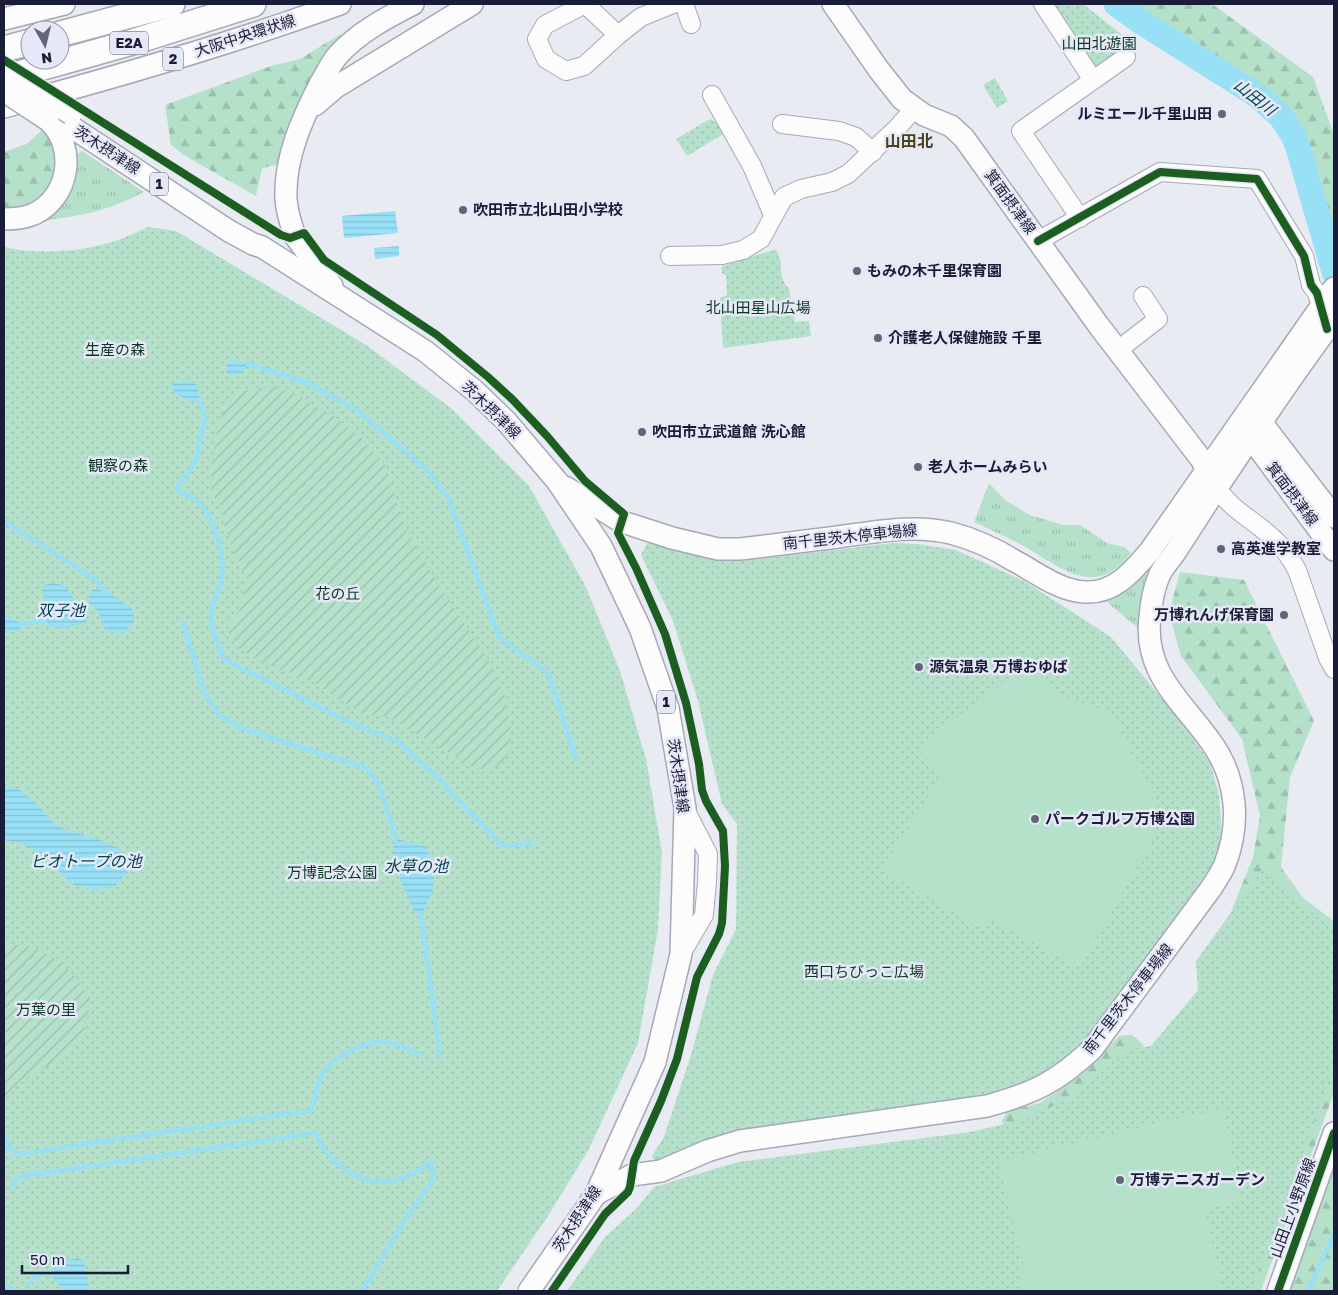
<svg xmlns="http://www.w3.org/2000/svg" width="1338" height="1295" viewBox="0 0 1338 1295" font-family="'Golos Text','Noto Sans JP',sans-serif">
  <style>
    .grass { fill: url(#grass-tufts) }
    .forest { fill: url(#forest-firs) }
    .park { fill: url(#park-dots) }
    .garden { fill: url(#garden-furrows) }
    .pitch { fill: #b5e0ca }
    .water { fill: url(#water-rules) }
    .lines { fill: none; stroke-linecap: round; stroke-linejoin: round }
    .stream { stroke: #98e0f5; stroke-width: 4.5 }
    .river { stroke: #98e0f5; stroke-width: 25 }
    .minor-casing { stroke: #a6a8b7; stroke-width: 20 }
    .major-casing { stroke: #a6a8b7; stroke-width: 24 }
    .highway-casing { stroke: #a6a8b7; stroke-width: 28 }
    .minor { stroke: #fcfcfd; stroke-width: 18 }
    .major { stroke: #fcfcfd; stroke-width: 21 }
    .highway { stroke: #fcfcfd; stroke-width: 25 }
    .major-bridge-casing { stroke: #a6a8b7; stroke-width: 24; stroke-linecap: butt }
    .major-bridge { stroke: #fcfcfd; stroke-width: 21 }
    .cycleway-casing { stroke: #e5e8f6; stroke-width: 11 }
    .cycleway { stroke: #1b5e20; stroke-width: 8 }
    .poi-dot { fill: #626578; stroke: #e5e8f6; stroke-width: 2 }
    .labels { text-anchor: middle; stroke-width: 5; stroke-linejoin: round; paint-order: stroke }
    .shield { fill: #e5e8f6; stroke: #575a70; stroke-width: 1 }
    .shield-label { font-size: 14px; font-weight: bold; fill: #1a1d37 }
    .street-label { font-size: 15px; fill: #1a1d37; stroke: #e5e8f6 }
    .park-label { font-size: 15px; fill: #0a3720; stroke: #e5e8f6 }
    .poi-label { font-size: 15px; font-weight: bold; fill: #1a1d37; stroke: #e5e8f6; text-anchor: start }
    .water-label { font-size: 16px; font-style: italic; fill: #004451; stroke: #e5e8f6 }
    .neighbourhood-label { font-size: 16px; font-weight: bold; fill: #4a4017; stroke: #e5e8f6 }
  </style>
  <defs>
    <pattern id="grass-tufts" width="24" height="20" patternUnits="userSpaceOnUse" patternTransform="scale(1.25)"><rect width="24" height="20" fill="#b5e0ca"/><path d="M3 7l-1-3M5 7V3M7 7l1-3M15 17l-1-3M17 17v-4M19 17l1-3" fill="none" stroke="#9bc0ae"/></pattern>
    <pattern id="forest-firs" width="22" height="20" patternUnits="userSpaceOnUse" patternTransform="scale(1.25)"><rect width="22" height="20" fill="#b5e0ca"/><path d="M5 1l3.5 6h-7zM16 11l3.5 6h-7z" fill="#9bc0ae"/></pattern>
    <pattern id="park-dots" width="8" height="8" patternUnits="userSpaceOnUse" patternTransform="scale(1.25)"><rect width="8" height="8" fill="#b5e0ca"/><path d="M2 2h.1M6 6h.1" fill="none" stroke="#9bc0ae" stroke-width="1.8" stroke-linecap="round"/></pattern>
    <pattern id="garden-furrows" width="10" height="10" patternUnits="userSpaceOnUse" patternTransform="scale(1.25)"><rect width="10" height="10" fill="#b5e0ca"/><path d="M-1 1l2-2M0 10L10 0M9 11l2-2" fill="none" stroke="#9bc0ae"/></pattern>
    <pattern id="water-rules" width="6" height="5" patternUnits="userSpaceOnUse" patternTransform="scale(1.25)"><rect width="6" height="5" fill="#98e0f5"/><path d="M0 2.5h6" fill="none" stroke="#82c0d3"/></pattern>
  </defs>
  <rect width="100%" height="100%" fill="#e9ebf2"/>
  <g class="grass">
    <path d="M82 151 144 192C109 210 84 216 45 220V218L73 157Z"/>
    <path d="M989 483 1005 500 1030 515 1063 525H1080L1107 543 1124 547 1131 553C1094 602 1059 565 1020 544 1005 536 989 529 974 522Z"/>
    <polygon points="1145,574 1150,577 1141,624 1138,628 1108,603 1110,598 1132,585"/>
  </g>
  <g class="forest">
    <polygon points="1129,4 1212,4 1313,77 1334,135 1334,247 1304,146 1293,123 1286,114 1264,92"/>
    <polygon points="350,32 318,68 301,99 287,129 281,164 262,168 256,196 187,157 171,145 165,105 271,66 300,59 339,35"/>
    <polygon points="43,129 54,142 57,172 48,191 31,205 4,212 4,152 27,144"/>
    <polygon points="1180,572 1244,580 1314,721 1290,777 1281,867 1303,898 1334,921 1334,1093 1261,1291 1225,1291 1223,932 1253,857 1260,816 1242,739 1181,656 1169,613"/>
    <polygon points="1132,1035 1143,1044 1145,1060 1010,1140 1002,1121 1007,1111 1040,1103 1085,1072 1119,1036"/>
    <polygon points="1334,1153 1334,1291 1287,1291"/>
  </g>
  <g class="park">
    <polygon points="1049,4 1083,4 1134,44 1093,74"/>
    <polygon points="995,78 1008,101 997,108 983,85"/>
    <polygon points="710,119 721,124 725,133 687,156 676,139"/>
    <path d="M148 227 176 231 366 345 452 409 529 486 586 587 620 671 646 759 662 852 658 929 638 1043 589 1149 548 1216 497 1291H4V247C40 255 80 252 116 241 126 237 137 232 148 227Z"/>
    <path d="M776 249C778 254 781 260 781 265 781 273 782 283 789 288L795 322 809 321 811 336 723 348 720 298 727 295 726 276 722 273V266Z"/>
    <polygon points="647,543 728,559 757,559 893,543 918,544 956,550 1024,581 1111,637 1182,723 1210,762 1219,795 1222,834 1215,862 1089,1035 1068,1057 1035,1080 992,1095 656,1162 652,1156 664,1137 691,1055 713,975 736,929 737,824 722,804 698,701 673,621 641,555"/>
    <polygon points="1262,870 1334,931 1334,1068 1251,1291 567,1291 605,1237 636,1209 654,1187 738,1162 970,1132 1022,1120 1075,1096 1126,1050 1151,1046 1198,990 1196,961"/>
  </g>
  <g class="garden">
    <path d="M273 386 294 393 332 415 362 438 385 465 405 528 437 582 491 664 506 698 511 729V750L501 764 489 770 474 768 389 717 370 715 356 710 311 681 258 661 239 648 229 633V622C242 614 244 595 248 580L234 553 224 524 221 506 211 493V468L217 429 224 408 238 392Z"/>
    <path d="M24 944C55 954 74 971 91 1000L84 1035 57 1061 28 1077 4 1098V950L8 946Z"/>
  </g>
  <g class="pitch">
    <polygon points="1026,665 1060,695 1111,713 1158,802 1154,837 1080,968 991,920 984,930 883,871 896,847 941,776 918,747"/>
    <polygon points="1223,1108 1241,1200 1205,1210 1223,1291 1020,1291 1023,1265 998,1161"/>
  </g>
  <g class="water">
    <polygon points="395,211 398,233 344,238 342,216"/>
    <polygon points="399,246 399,256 375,259 374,248"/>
    <path d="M230 360 246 362 248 364C246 370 237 375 232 376L227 373 226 367Z"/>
    <path d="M190 381 197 385 200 401C187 404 177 395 170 386L174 383Z"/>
    <path d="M50 583 64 585 75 600 88 612 86 623C74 626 52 633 45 621L42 587Z"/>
    <path d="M92 589 104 590 132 608 135 620 125 632C99 635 107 628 97 611 95 608 91 605 88 602Z"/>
    <polygon points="9,616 21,624 20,629 13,632 4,632 4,617"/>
    <polygon points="4,784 22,791 39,806 55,824 69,831 96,838 119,849 128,872 115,886 95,890 72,884 46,858 21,843 4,840"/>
    <polygon points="396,839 425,846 435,865 433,889 421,916 414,912 401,882 393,850"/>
    <polygon points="73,1259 79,1259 84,1261 88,1283 91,1291 65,1291 52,1277 52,1270 57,1265"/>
  </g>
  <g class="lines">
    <g class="stream">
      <polyline points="248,364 308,383 358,411 426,469 448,497 499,637 549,674 576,758"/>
      <path d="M200 401 205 419 197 454 194 464 178 486 177 490C184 494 192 496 197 501 215 516 226 559 221 581 219 592 211 603 211 614 211 630 218 644 224 659L356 725 397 741 436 776 502 846 532 843"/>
      <polyline points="4,521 96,580 104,590"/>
      <polyline points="183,623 205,695 219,715 239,727 366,768 378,782 396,839"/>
      <polyline points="21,624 45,621"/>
      <polyline points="421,916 440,1056"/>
      <path d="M7 1139C9 1148 10 1151 19 1154L313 1110C314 1103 315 1094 317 1087 326 1060 356 1042 384 1042 397 1042 409 1049 420 1055"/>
      <path d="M14 1185 16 1179 22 1176 316 1133C328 1165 365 1190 400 1179 411 1176 422 1168 431 1162L433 1179 405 1220 362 1291"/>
      <polyline points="28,1284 37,1275 51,1273"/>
      <polyline points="4,1287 11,1287"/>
      <polyline points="1308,1291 1334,1234"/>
    </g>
    <polyline class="river" points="1116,4 1141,22 1258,96 1281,117 1293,135 1298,148 1334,272"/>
    <defs>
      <g id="minor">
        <polyline points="585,4 545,25 537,39 546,59 566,71 584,66 618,35 641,17 673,4"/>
        <polyline points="585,4 618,35"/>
        <polyline points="684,4 691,24"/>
        <polyline points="1043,4 1093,80"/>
        <polyline points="712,95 752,166 773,215"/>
        <polyline points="782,124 839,131 856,137 873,152"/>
        <polyline points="1080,218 1021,131 1126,57"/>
        <polyline points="1038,241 1160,172 1257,179 1304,256 1311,285 1317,293 1324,316"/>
        <polyline points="670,256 722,255 743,250 761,239 784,197 801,189 832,182 848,174 896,129 914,109"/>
        <polyline points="1118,350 1158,319 1143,296"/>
        <path d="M1217 488C1233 512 1256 521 1276 541 1285 549 1291 559 1297 570L1328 658 1334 669"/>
        <polyline points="681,954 704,915 707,882 708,854 685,809"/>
      </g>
      <g id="major">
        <polyline points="833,4 879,70 902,99 924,115 951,126 964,138 1099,326 1201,459 1212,479"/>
        <polyline points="4,19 64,4"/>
        <polyline points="315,105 336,87 472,4"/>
        <path d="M4 107C117 77 230 44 340 4"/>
        <polyline points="58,118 229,231 253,244 262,247 425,351 475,391 506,421 557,481 601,546 640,628 668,708 685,808 681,954 655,1062 596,1194 529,1291"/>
        <path d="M4 219C14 219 25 218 34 214 70 197 77 146 48 120"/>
        <path d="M332 286 295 236C291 225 287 211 286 199 284 159 302 119 320 84 326 74 331 63 338 55 359 32 386 18 413 4"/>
        <polyline points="1249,418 1261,422 1334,517"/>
        <polyline points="1247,426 1251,438 1334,550"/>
        <path d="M565 487 622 522 632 525 672 538 718 549H740C772 545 805 541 838 537 875 532 913 524 951 533 973 539 994 548 1013 560 1036 572 1059 591 1085 592 1114 594 1133 571 1150 551L1334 288"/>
        <path d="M596 1194 632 1175 661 1171 707 1151 740 1141 987 1106C1034 1093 1057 1082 1092 1049L1212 887C1216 880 1222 872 1225 864 1241 823 1237 778 1211 742 1182 701 1143 673 1150 617 1151 604 1154 588 1159 576 1162 568 1169 561 1174 554 1185 537 1196 520 1207 503 1248 441 1290 379 1334 319"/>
        <polyline points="1278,1291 1334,1133"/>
      </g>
      <g id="highway">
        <polyline points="60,34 172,4"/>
        <polyline points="4,49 30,42"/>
        <polyline points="4,78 136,41 253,4"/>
      </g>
    </defs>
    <use href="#minor" class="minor-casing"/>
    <use href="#major" class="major-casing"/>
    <use href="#highway" class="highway-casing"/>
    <use href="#minor" class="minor"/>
    <use href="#major" class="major"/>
    <use href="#highway" class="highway"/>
    <defs>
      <g id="major-bridge">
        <polyline points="4,71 71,114"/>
        <polyline points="4,91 48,120"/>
      </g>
    </defs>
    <use href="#major-bridge" class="major-bridge-casing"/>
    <use href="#major-bridge" class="major-bridge"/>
    <defs>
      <g id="cycleway">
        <polyline points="4,60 281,235 290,238 304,233 324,260 437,335 488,377 512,399 547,436 585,481 624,514 618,533 636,568 665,634 686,703 699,764 702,790 706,801 723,831 725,866 722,923 719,934 697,977 677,1059 661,1101 634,1161 630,1187 628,1192 605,1214 552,1291"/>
        <polyline points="1038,241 1160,172 1257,179 1304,256 1311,285 1317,293 1327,329"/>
        <polyline points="1278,1291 1334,1133"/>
      </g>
    </defs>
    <use href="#cycleway" class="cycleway-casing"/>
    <use href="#cycleway" class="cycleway"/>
  </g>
  <g class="poi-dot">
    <circle cx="1222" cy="114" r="5"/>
    <circle cx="463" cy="210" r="5"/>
    <circle cx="857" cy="271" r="5"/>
    <circle cx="878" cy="338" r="5"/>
    <circle cx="642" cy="432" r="5"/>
    <circle cx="918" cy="467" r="5"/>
    <circle cx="1221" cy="549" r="5"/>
    <circle cx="1284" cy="615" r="5"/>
    <circle cx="919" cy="667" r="5"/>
    <circle cx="1035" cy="819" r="5"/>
    <circle cx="1120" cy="1180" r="5"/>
  </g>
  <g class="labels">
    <g class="shield">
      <rect x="110" y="31.5" width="38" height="23" rx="4"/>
      <rect x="163" y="47.5" width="20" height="23" rx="4"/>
      <rect x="150" y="172.5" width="18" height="23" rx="4"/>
      <rect x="657" y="690.5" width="18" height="23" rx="4"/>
    </g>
    <g class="shield-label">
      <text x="129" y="48">E2A</text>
      <text x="173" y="64">2</text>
      <text x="159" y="189">1</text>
      <text x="666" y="707">1</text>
    </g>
    <g class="street-label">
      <text transform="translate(245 36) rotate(-18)" y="5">大阪中央環状線</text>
      <text transform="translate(107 150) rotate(33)" y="5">茨木摂津線</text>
      <text transform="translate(1010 202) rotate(54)" y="5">箕面摂津線</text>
      <text transform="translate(491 410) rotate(44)" y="5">茨木摂津線</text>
      <text transform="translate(1292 494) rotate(53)" y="5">箕面摂津線</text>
      <text transform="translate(850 537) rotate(-6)" y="5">南千里茨木停車場線</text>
      <text transform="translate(678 776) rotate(82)" y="5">茨木摂津線</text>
      <text transform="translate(1128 999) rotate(-52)" y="5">南千里茨木停車場線</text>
      <text transform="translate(1293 1208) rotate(-70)" y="5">山田上小野原線</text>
      <text transform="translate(577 1219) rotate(-57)" y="5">茨木摂津線</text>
    </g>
    <g class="park-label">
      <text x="1099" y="49">山田北遊園</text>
      <text x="758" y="313">北山田星山広場</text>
      <text x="115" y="355">生産の森</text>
      <text x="118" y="471">観察の森</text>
      <text x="338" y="599">花の丘</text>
      <text x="332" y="878">万博記念公園</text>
      <text x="864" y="977">西口ちびっこ広場</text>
      <text x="46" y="1015">万葉の里</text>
    </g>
    <g class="poi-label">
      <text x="1212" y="119" text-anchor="end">ルミエール千里山田</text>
      <text x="473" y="215">吹田市立北山田小学校</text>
      <text x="867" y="276">もみの木千里保育園</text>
      <text x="888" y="343">介護老人保健施設 千里</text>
      <text x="652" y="437">吹田市立武道館 洗心館</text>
      <text x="928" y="472">老人ホームみらい</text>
      <text x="1231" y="554">高英進学教室</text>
      <text x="1274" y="620" text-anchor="end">万博れんげ保育園</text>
      <text x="929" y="672">源気温泉 万博おゆば</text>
      <text x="1045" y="824">パークゴルフ万博公園</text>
      <text x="1130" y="1185">万博テニスガーデン</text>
    </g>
    <g class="water-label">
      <text transform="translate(1255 97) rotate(38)" y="6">山田川</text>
      <text x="61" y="616">双子池</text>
      <text x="86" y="867">ビオトープの池</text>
      <text x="416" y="872">水草の池</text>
    </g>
    <g class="neighbourhood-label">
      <text x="909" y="147">山田北</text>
    </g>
  </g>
  <rect width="1338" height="1295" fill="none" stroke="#1a1d37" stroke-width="10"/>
  <g transform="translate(45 45) rotate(172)"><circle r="24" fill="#e5e8f6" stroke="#9497aa"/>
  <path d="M0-4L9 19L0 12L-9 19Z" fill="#626578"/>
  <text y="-8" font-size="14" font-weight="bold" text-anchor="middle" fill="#1a1d37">N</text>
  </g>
  <path d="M22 1265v8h106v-8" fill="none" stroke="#1a1d37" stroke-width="2.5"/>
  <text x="30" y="1265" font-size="15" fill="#1a1d37" stroke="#e5e8f6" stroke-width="4" paint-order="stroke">50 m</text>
</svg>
